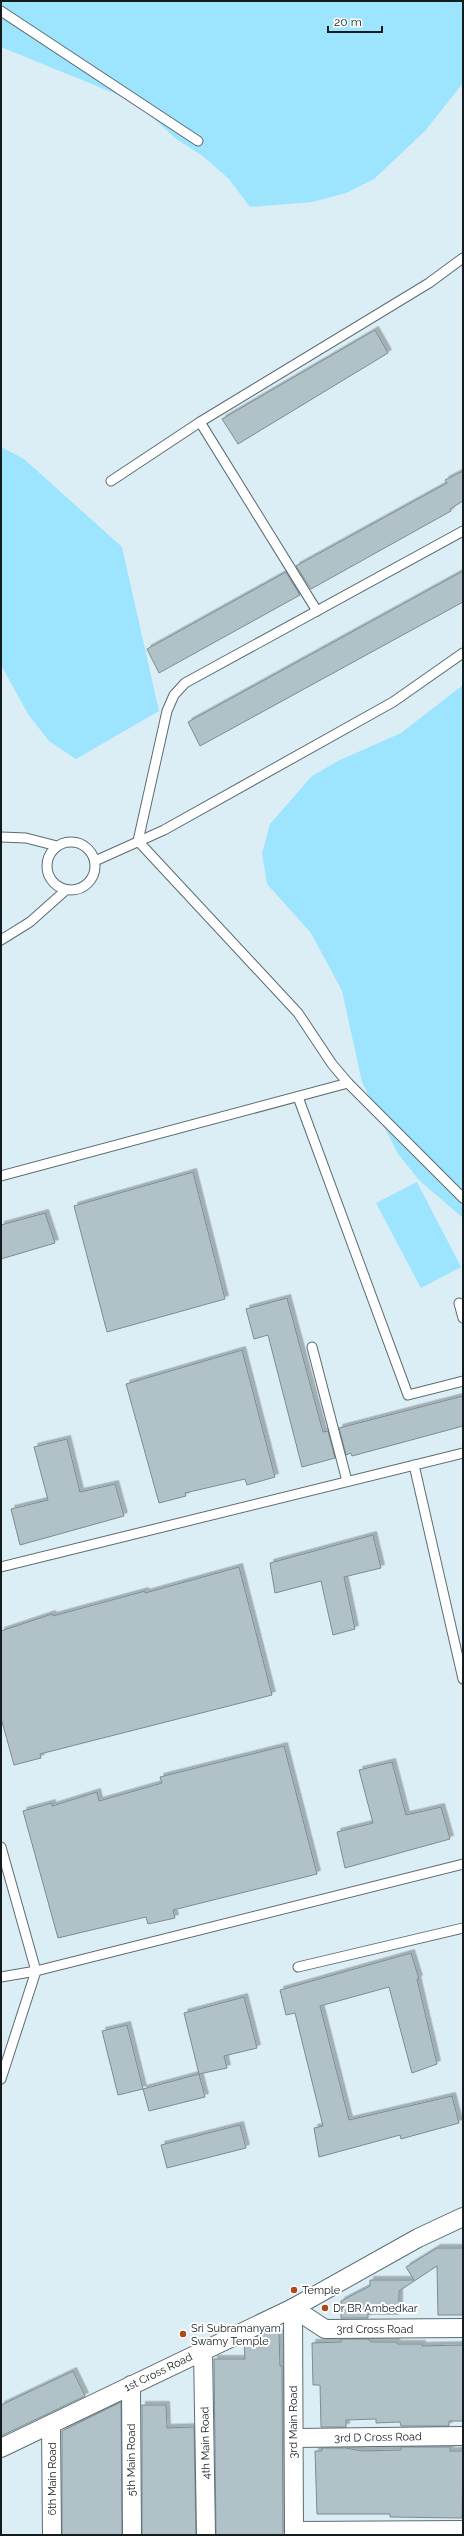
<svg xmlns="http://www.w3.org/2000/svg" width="464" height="2536" viewBox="0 0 464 2536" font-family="Raleway,sans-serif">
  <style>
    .green { fill: #9de4ff }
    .building { fill: #b0c2c8; stroke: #7c8c92; filter: url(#shadow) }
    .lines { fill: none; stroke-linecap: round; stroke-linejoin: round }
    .service-casing { stroke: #5c6c72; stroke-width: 11 }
    .minor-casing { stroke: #5c6c72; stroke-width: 20 }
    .service { stroke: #fff; stroke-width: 9 }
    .minor { stroke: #fff; stroke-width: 18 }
    .poi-dot { fill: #ae4a18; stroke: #fff; stroke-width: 1.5 }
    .labels { text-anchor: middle; stroke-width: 4; stroke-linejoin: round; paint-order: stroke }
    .poi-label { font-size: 11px; fill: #141b1d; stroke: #fff; text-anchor: start }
    .street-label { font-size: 11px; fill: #141b1d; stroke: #fff }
  </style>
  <defs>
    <filter id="shadow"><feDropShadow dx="3.5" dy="-3.5" stdDeviation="0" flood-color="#0004"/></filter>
  </defs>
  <rect width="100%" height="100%" fill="#dceef5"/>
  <g class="green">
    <polygon points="1,1 463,1 463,83 425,131 374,179 346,193 312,202 250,207 229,179 204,157 175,138 149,114 121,96 1,47"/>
    <polygon points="1,447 24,459 122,547 159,711 76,759 49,741 28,714 1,665"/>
    <polygon points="463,685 463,1218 420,1181 398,1154 362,1082 342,991 311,933 267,884 262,853 270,824 312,776 340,760 401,733"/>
    <polygon points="417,1182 461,1267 421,1288 376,1203"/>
  </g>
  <g class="building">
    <polygon points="375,330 388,353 238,444 222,419"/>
    <polygon points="463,471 463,501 450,509 451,511 311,589 296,566 447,483 445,480"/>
    <polygon points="463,571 463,602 200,746 188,722"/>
    <polygon points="286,572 300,595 159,673 147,649"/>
    <polygon points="193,1172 225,1299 107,1332 74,1206"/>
    <polygon points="45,1213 55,1243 1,1259 1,1225"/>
    <polygon points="287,1298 323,1432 328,1431 335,1458 302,1467 268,1335 254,1339 246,1309"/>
    <polygon points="242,1350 275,1477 247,1485 245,1479 185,1493 186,1496 159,1503 126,1384"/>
    <polygon points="463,1396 463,1426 352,1456 351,1453 346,1455 339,1428"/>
    <polygon points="67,1439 80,1492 115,1484 124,1516 20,1545 11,1509 48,1500 34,1447"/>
    <polygon points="373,1535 381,1568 344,1577 355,1629 333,1635 321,1581 275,1593 270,1563"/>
    <polygon points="239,1567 272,1695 40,1754 41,1758 14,1765 1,1718 1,1631 52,1614 53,1616 145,1591 145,1593"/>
    <polygon points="284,1746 317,1874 173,1910 175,1918 148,1924 146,1917 58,1938 23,1811 52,1803 52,1806 97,1792 99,1801 162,1783 160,1777"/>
    <polygon points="392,1762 406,1815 441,1807 450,1839 345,1868 337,1832 373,1823 359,1770"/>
    <polygon points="411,1953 419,1979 417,1979 437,2064 412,2073 389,1987 320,2006 349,2120 452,2096 459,2123 401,2139 400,2135 319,2157 314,2128 323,2126 295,2013 286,2015 280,1990"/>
    <polygon points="244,1997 257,2048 224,2056 227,2068 199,2074 184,2013"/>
    <polygon points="127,2025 143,2089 118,2095 102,2031"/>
    <polygon points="199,2074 205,2097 149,2111 143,2089"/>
    <polygon points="240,2125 246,2148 167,2168 161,2145"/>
    <polygon points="437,2248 463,2248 463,2315 438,2315 437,2266 399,2291 399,2314 368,2314 368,2318 341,2318 341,2301 370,2286 370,2280 414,2280 406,2267"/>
    <polygon points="264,2333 279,2333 280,2366 282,2366 283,2535 216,2535 214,2359 245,2359 244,2343"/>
    <polygon points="341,2339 368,2339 371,2342 396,2342 397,2344 422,2344 422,2346 463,2345 463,2421 449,2421 449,2426 401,2426 400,2422 376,2423 376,2419 346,2420 346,2427 321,2427 320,2385 313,2385 312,2343 341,2342"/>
    <polygon points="73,2371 85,2396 1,2436 1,2405"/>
    <polygon points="121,2402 122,2535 62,2535 62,2431"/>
    <polygon points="142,2405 166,2405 167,2428 194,2427 196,2535 142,2535"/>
    <polygon points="401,2447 450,2447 450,2451 463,2451 462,2518 390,2517 390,2514 317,2514 315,2451 322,2451 322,2448 346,2448 362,2451 401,2450"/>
  </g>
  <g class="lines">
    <defs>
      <g id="service">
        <polyline points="1,11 198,141"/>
        <polyline points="200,422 429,283 463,258"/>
        <polyline points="111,481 200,422 317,611"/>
        <polyline points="1,837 26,838 57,846"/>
        <circle cx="71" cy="866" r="24"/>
        <polyline points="95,861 164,830 393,702 463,653"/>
        <polyline points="1,940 30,922 66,890"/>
        <polyline points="348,1083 463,1198"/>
        <polyline points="298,1097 408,1395 463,1381"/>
        <polyline points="1,1176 348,1083 332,1064 298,1013 138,841 167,711 174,695 185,683 463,531"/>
        <polyline points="459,1303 463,1318"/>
        <polyline points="312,1347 347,1481"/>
        <polyline points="414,1465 463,1679"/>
        <polyline points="1,1567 463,1453"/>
        <polyline points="1,1847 36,1971 1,2079"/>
        <polyline points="298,1967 463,1928"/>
        <polyline points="1,1977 36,1971 463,1864"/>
      </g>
      <g id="minor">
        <polyline points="293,2308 294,2535"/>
        <polyline points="293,2308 325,2329 463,2328"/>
        <polyline points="203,2350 206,2535"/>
        <polyline points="131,2385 132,2535"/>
        <polyline points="51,2424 52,2535"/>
        <polyline points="294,2438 463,2436"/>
        <polyline points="1,2448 293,2308 418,2238 463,2217"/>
        <polyline points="294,2531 463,2530"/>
      </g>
    </defs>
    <use href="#service" class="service-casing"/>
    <use href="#minor" class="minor-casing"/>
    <use href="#service" class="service"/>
    <use href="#minor" class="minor"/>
  </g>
  <g class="poi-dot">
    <circle cx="294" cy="2290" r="4"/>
    <circle cx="325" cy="2308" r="4"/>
    <circle cx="183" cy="2334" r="4"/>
  </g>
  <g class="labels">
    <g class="poi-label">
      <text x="302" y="2294">Temple</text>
      <text x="333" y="2312">Dr BR Ambedkar</text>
      <text x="191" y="2332">Sri Subramanyam<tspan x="191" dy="13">Swamy Temple</tspan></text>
    </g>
    <g class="street-label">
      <text x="375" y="2333">3rd Cross Road</text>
      <text transform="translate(158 2372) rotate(-26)" y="4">1st Cross Road</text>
      <text transform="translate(293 2422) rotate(-90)" y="4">3rd Main Road</text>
      <text transform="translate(378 2437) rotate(-1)" y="4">3rd D Cross Road</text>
      <text transform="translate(205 2443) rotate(-91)" y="4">4th Main Road</text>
      <text transform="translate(131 2460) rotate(-90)" y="4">5th Main Road</text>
      <text transform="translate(52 2479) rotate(-90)" y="4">6th Main Road</text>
    </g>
  </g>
  <rect width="464" height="2536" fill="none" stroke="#141b1d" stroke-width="4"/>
  <path d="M328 26v6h54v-6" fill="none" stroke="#141b1d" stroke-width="2"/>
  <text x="334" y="26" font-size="12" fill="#141b1d" stroke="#ffffff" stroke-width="3" paint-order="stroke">20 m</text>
</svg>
